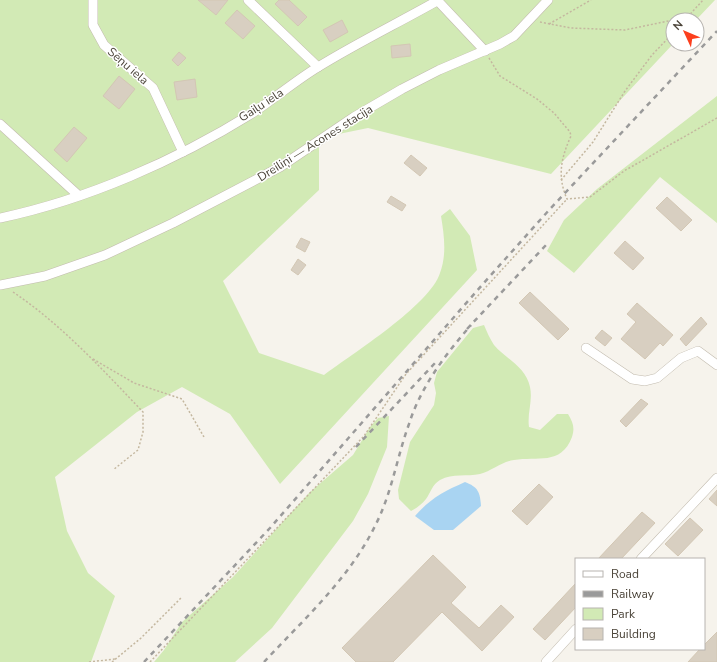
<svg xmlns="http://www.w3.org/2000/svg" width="717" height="662" viewBox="0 0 717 662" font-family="'Nunito Sans',sans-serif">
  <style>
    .green { fill: #d2eab5 }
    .water { fill: #a9d4f2 }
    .building { fill: #d8cfc1; stroke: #d3c7b4 }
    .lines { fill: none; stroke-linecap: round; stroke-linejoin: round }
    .minor-casing { stroke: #c2bbae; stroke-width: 10 }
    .path { stroke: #c4b79f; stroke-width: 1.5; stroke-dasharray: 2 2; stroke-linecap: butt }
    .minor { stroke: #fff; stroke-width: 9 }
    .rail { stroke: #9a9a9a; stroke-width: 2.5; stroke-dasharray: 5 5; stroke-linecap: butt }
    .labels { text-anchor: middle; stroke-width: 3; stroke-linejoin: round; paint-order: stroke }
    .street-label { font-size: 12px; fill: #4b4439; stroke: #fff }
  </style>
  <rect width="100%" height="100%" fill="#f6f3ec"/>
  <g class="green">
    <path d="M0 0H715L696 20H673V44L551 174 368 128 319 138V190L223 281 259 353 324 375C352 354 430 305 440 273 447 254 444 235 441 216L450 209 470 236 477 270 280 484 230 414 182 387 137 412 55 477 67 531 88 573 115 596 91 662H0Z"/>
    <polygon points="717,96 717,223 660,177 574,273 547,251 564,220 597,189"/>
    <path d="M484 325C487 332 490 339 494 345 506 359 526 367 530 387 533 401 527 413 529 427L540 430 557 414H568C573 422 575 428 572 437 561 466 537 456 514 460 501 462 492 471 480 474 467 477 453 473 440 480 432 485 431 492 426 499 422 504 417 508 411 511L399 499 398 490 410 442 434 405 436 393 434 383 437 372 473 328Z"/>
    <polygon points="389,416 387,447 368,494 353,521 272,628 235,662 154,662 164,650 182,622 233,577 309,493 353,455 370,427 378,418"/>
  </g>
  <path class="water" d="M465 482C478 487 480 492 481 506L453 530H434L415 516C432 497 443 492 465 482Z"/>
  <g class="building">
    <polygon points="198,0 228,0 216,15"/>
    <polygon points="279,0 289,0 307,17 298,26 275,4"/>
    <polygon points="237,10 255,26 243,39 225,23"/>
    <polygon points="342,20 348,32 330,42 323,30"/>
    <polygon points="410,44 411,56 392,58 391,46"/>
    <polygon points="179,52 186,58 178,66 172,60"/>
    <polygon points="119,76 135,89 119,109 103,96"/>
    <polygon points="195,79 197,97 177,100 174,82"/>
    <polygon points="74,127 87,138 67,162 54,150"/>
    <polygon points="411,155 427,168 420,176 404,163"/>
    <polygon points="391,196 406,205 402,211 387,202"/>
    <polygon points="667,197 692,220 681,231 656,208"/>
    <polygon points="301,238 310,242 305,252 296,247"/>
    <polygon points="625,241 644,258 633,270 614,253"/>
    <polygon points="298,259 306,265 298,275 291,270"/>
    <polygon points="530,292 569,329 558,340 519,303"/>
    <polygon points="637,303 673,335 663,346 660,343 645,359 621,339 636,322 627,314"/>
    <polygon points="701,317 707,324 686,346 680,339"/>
    <polygon points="602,330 612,338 605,346 595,338"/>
    <polygon points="641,399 648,404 626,427 620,421"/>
    <polygon points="539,484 553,497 527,525 512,511"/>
    <polygon points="717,490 717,506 709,499"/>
    <polygon points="642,512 655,523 621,559 598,559"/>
    <polygon points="690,518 703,530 678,556 665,544"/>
    <polygon points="433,555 466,587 451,603 479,628 501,605 514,617 482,651 442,612 393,662 356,662 342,648"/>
    <polygon points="576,583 576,607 545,640 533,629"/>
    <polygon points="717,632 717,662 688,662 700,649 704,649 704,645"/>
  </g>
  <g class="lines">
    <defs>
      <g id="minor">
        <polyline points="93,0 93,25 104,45 153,88 183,152"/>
        <polyline points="248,0 318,67"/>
        <polyline points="437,0 485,51"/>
        <polyline points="0,124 78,195"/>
        <path d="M0 218C86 200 177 160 251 114 274 99 295 81 318 67 357 43 398 23 437 1"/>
        <polyline points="0,285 45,276 105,255 173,223 280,167 354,117 402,89 439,70 500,44 514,36 548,0"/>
        <polyline points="586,348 632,379 645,381 657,378 681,358 698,351 717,365"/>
        <polyline points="641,559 717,478"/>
        <polyline points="546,662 576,629"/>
      </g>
    </defs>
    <use href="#minor" class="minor-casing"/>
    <g class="path">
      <polyline points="673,20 687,17"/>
      <polyline points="685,20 703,0"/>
      <polyline points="540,22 571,28 625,30 673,20"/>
      <polyline points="549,24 591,0"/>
      <path d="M489 58 500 76 537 99 554 113 570 132 571 136C561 158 557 176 567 199L590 197 624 171 717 118"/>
      <polyline points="561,180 593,142 625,91 652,55 673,33"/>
      <path d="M13 292C62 325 102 369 143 412V432L138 450 113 470"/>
      <polyline points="93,359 134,383 182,399 204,437"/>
      <polyline points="89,662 115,659"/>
      <polyline points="112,662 141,638 181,598"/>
      <polyline points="150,662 364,436 406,374 567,199"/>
    </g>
    <use href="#minor" class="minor"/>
    <g class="rail">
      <polyline points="467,329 547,244"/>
      <polyline points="356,447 436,362"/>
      <polyline points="144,662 270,528 482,285 550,209 717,31"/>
      <path d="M264 662C304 619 350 578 376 524 392 492 397 457 409 424 421 386 446 354 471 325"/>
    </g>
  </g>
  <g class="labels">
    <g class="street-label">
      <text transform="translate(128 66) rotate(41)" y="4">Sēņu iela</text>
      <text transform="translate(261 105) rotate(-33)" y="4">Gaiļu iela</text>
      <text transform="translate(315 143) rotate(-32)" y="4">Dreiliņi — Acones stacija</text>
    </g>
  </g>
  <rect x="575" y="558" width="130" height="92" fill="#ffffff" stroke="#b7b4b0"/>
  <rect x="583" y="571" width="20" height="6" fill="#ffffff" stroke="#b7b4b0"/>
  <text x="611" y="578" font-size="12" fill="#4b4439">Road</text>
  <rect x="583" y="591" width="20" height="6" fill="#9a9a9a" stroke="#b7b4b0"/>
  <text x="611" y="598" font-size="12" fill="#4b4439">Railway</text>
  <rect x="583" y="608" width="20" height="12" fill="#d2eab5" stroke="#b7b4b0"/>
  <text x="611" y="618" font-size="12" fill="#4b4439">Park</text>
  <rect x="583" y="628" width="20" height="12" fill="#d8cfc1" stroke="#b7b4b0"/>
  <text x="611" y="638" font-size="12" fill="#4b4439">Building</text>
  <g transform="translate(685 32) rotate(314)"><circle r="19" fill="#ffffff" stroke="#b7b4b0"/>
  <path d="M0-3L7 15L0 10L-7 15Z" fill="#fc3f1d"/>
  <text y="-6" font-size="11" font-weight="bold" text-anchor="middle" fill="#4b4439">N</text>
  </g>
</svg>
